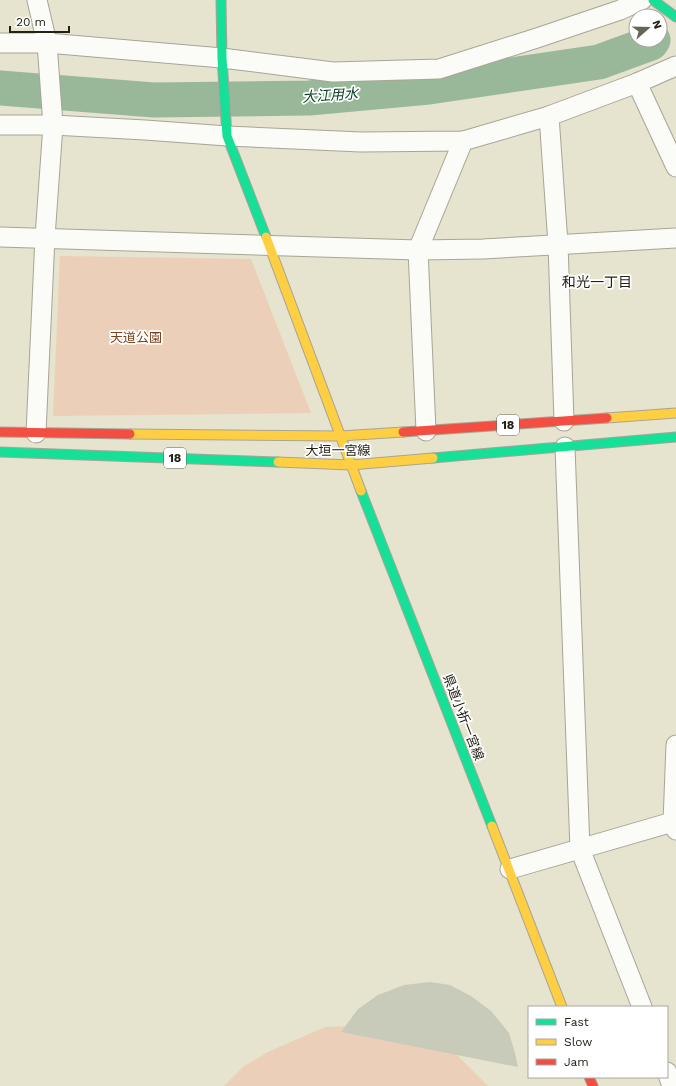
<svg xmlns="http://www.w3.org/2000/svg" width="676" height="1086" viewBox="0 0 676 1086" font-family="'Work Sans','Noto Sans JP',sans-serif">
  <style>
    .green { fill: #eccfb8 }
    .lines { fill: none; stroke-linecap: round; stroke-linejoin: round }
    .river { stroke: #99b89a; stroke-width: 35 }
    .building { fill: #c9cbba }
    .street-casing { stroke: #a7a595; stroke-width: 21 }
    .fast-casing { stroke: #a7a595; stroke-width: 11 }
    .slow-casing { stroke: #a7a595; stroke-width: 11 }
    .jam-casing { stroke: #a7a595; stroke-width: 11 }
    .street { stroke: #fbfbf8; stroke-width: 19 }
    .fast { stroke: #16e098; stroke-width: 9 }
    .slow { stroke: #ffcf43; stroke-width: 9 }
    .jam { stroke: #f24e42; stroke-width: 9 }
    .labels { text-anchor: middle; stroke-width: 3.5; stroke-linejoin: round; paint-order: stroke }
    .shield { fill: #fff; stroke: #65645a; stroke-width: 1 }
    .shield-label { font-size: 12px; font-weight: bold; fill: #232114 }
    .park-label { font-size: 13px; fill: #7e411c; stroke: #fff }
    .street-label { font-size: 13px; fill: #232114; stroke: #fff }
    .water-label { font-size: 14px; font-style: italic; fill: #013b1b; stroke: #fff }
    .neighbourhood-label { font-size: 14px; fill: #232114; stroke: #fff }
  </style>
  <rect width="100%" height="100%" fill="#e6e3cf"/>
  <g class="green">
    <polygon points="60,256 251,259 311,413 53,416"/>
    <polygon points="358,1026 450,1048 488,1086 224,1086 243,1067 268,1052 325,1027"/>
  </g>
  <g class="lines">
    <polyline class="river" points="0,88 154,100 309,98 429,87 599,62 651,43 653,40"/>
  </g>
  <polygon class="building" points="430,982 450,985 471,996 491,1011 509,1033 515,1053 518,1067 341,1032 358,1009 378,995 404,985"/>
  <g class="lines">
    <defs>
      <g id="street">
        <polyline points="0,43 47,43 222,58 333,72 439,69 537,38 620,10 642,0"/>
        <polyline points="637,83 676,167"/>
        <polyline points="549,116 558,244 564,421"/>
        <polyline points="0,125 53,125 145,130 227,136 361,142 463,141 549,116 637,83 676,66"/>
        <polyline points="0,237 418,250 483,249 676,238"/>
        <polyline points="426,431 418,250 463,141"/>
        <polyline points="36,433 45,237 53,125 47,43 37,0"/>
        <polyline points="565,447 580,849 642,1007"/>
        <polyline points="676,745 673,822 676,830"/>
        <polyline points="510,869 676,821"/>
        <polyline points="667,1072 672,1086"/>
      </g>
      <g id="fast">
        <polyline points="221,0 222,58 227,136 266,237"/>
        <polyline points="653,0 676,17"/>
        <polyline points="0,452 278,462"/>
        <polyline points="433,458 676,437"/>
        <polyline points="361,491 492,826"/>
      </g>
      <g id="slow">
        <polyline points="266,237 361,491"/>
        <polyline points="607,418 676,413"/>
        <polyline points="130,434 340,436 403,432"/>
        <polyline points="278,462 351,465 433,458"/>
        <polyline points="492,826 562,1007"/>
      </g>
      <g id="jam">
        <polyline points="0,432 130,434"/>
        <polyline points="403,432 607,418"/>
        <polyline points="589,1077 593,1086"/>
      </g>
    </defs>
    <use href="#street" class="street-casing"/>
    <use href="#fast" class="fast-casing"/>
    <use href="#slow" class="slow-casing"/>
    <use href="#jam" class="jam-casing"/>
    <use href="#street" class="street"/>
    <use href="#fast" class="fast"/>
    <use href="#slow" class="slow"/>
    <use href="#jam" class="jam"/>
  </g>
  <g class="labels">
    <g class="shield">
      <rect x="497" y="415" width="22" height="20" rx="3"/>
      <rect x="164" y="448" width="22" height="20" rx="3"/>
    </g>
    <g class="shield-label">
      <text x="508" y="429">18</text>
      <text x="175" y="462">18</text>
    </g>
    <g class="park-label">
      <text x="136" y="342">天道公園</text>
    </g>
    <g class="street-label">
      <text x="338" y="455">大垣一宮線</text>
      <text transform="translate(464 717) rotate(69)" y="5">県道小折一宮線</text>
    </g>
    <g class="water-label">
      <text transform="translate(330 95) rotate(-4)" y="5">大江用水</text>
    </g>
    <g class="neighbourhood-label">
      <text x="597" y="287">和光一丁目</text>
    </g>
  </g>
  <rect x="528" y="1006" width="140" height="72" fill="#ffffff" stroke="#a7a6a1"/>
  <rect x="536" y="1019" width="20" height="6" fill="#16e098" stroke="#a7a6a1"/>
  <text x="564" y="1026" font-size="12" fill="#232114">Fast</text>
  <rect x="536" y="1039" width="20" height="6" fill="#ffcf43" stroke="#a7a6a1"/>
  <text x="564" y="1046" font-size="12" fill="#232114">Slow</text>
  <rect x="536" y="1059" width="20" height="6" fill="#f24e42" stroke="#a7a6a1"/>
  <text x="564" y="1066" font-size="12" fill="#232114">Jam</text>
  <g transform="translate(648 28) rotate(70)"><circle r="19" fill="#ffffff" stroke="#a7a6a1"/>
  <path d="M0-3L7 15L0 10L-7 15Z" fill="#676555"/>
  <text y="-6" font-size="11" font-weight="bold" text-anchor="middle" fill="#232114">N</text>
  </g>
  <path d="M10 26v6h59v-6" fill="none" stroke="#232114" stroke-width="2"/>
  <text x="16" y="26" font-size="12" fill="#232114" stroke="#ffffff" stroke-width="3" paint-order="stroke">20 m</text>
</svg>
